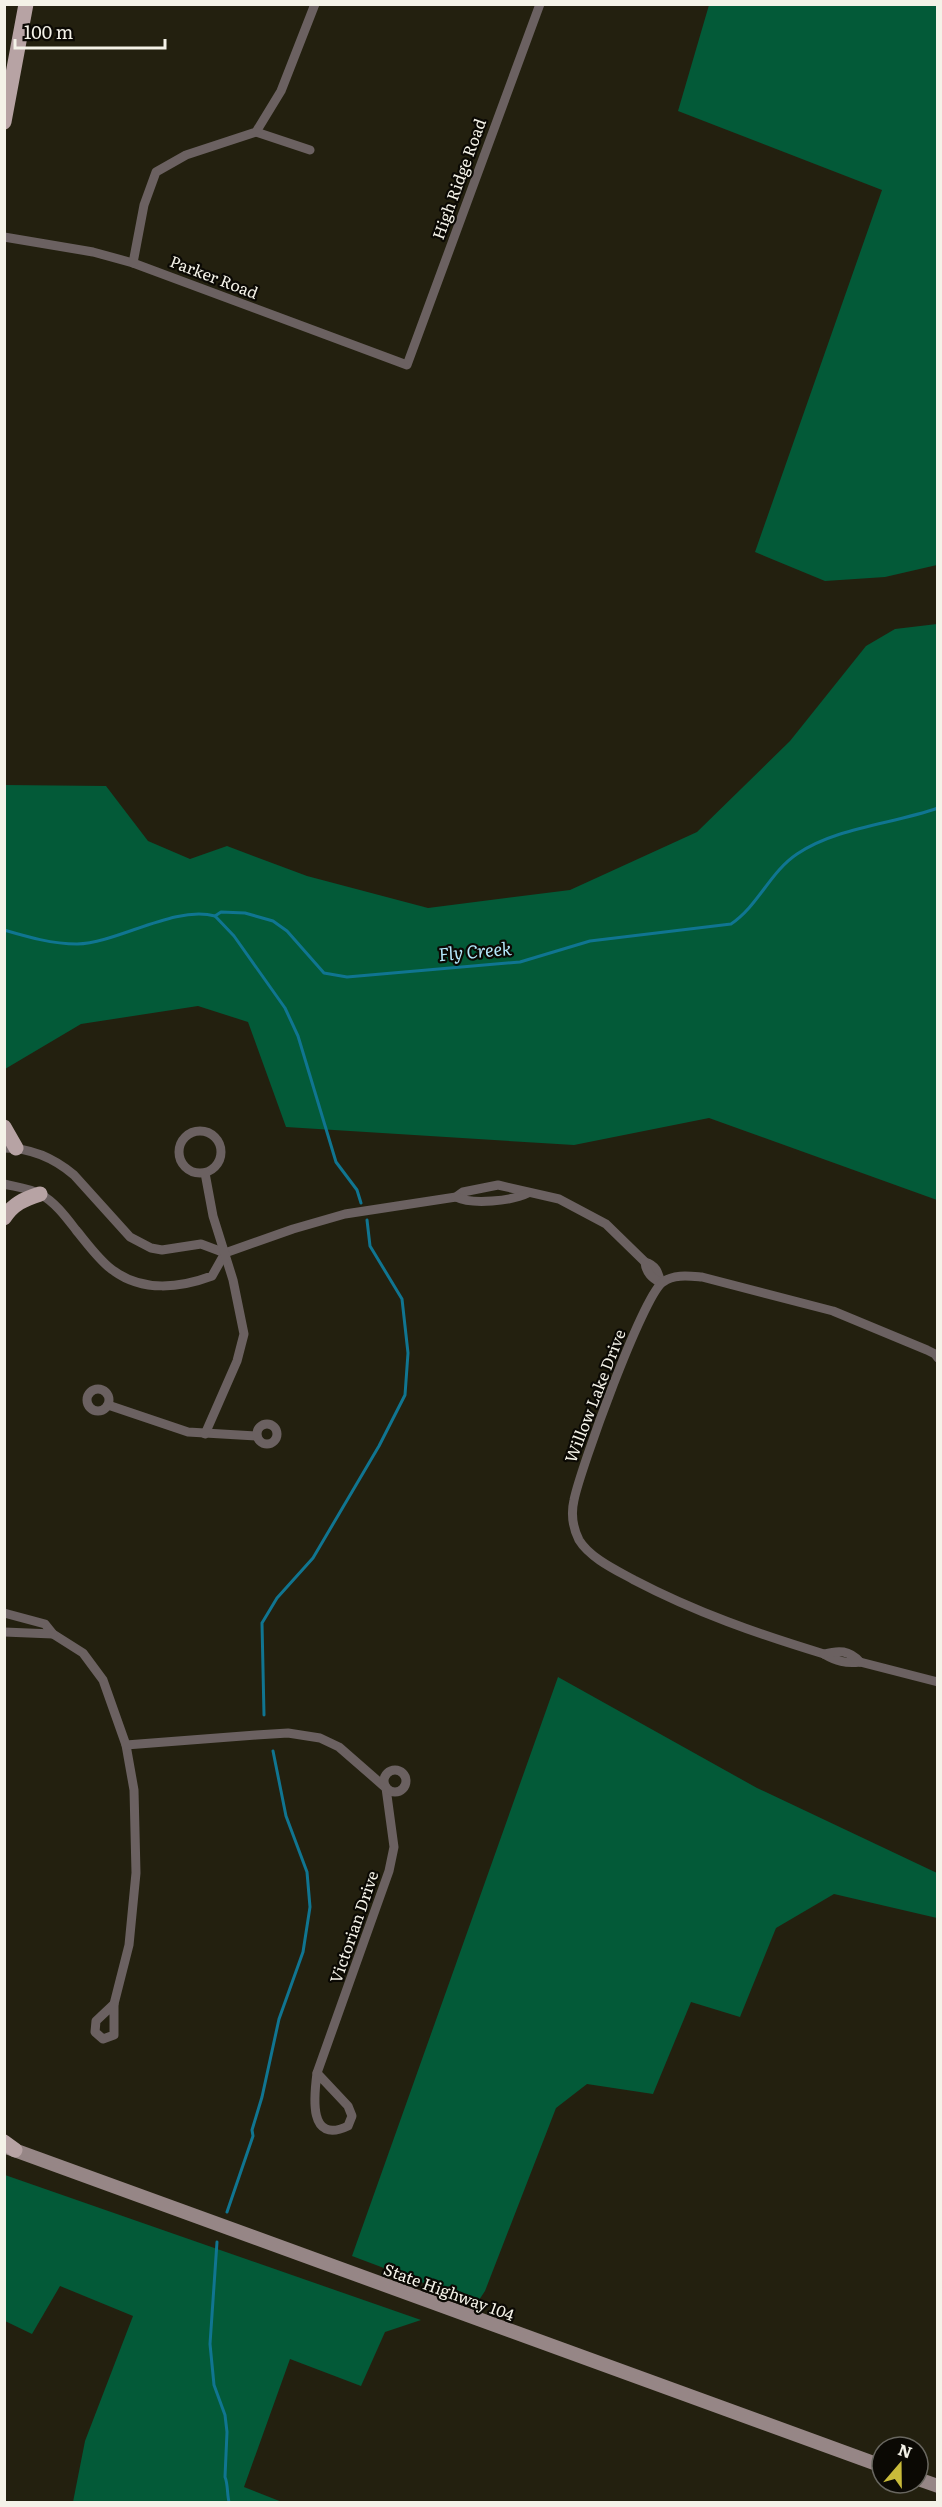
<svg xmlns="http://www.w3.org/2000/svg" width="942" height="2507" viewBox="0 0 942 2507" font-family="Literata,serif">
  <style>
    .forest { fill: #035a38 }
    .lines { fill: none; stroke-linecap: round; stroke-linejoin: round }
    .stream { stroke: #107591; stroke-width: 3 }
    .street { stroke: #6b6161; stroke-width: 9 }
    .secondary { stroke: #968686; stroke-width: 14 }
    .primary { stroke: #b7a3a4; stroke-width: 15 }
    .labels { text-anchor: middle; stroke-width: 4.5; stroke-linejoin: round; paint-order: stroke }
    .street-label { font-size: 16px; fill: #f4f2e8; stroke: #0b0904 }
    .water-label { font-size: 18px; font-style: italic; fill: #b4e7fb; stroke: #0b0904 }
  </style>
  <rect width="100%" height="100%" fill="#23200f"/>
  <g class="forest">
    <polygon points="709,5 937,5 937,565 885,577 825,581 755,552 882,190 678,111"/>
    <polygon points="937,624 937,1200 709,1118 574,1145 286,1127 248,1022 198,1006 81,1024 5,1069 5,785 106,786 148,841 190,859 227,846 307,876 428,908 570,890 697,832 790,741 866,646 895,629"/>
    <polygon points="558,1677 757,1788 937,1873 937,1918 834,1894 776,1928 740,2017 691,2002 653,2094 587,2084 556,2108 485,2291 477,2303 352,2256"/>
    <polygon points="4,2175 5,2175 421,2320 385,2332 361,2386 290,2359 244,2487 282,2502 73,2502 85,2441 133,2316 60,2286 32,2334 5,2321"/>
  </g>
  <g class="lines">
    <g class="stream">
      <polyline points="215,916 234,936 285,1008 298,1036 336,1162 357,1190 361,1203"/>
      <path d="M4 930C28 937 52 944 77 944 118 943 174 905 215 916L221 912 245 913 273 921 287 931 324 973 347 977 520 962 590 941 731 924C758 906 770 872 797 854 837 827 893 824 938 808"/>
      <polyline points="264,1715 262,1623 277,1598 313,1558 379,1446 405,1395 408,1353 402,1299 370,1246 367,1220"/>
      <polyline points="227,2212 253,2136 252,2130 262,2097 279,2019 303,1952 310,1907 307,1872 286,1816 273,1751"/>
      <path d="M217 2242 210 2344 214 2385 225 2415 227 2432 225 2477C228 2484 227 2494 229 2502"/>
    </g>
    <g class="street">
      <polyline points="256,132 310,150"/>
      <polyline points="4,237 93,252 133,263 407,365 540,4"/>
      <polyline points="133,263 144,205 156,172 186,155 256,132 281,91 315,4"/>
      <circle cx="200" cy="1152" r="21"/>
      <path d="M4 1148C30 1148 54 1158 74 1175L130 1237 151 1248 162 1250 201 1244 225 1253 293 1229 345 1214 456 1197 463 1192 498 1185 559 1199 606 1224 645 1262C656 1265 658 1272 661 1283"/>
      <path d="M4 1184C17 1187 29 1188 40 1194 55 1202 66 1217 76 1230 86 1242 101 1263 114 1271 143 1292 180 1288 212 1276L225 1253"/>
      <path d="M456 1197C472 1205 512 1201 528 1193"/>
      <path d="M645 1262C646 1273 652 1278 661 1283"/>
      <path d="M938 1358 935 1354 927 1350 833 1311 702 1277C689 1276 674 1274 663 1282 643 1295 580 1470 574 1500 571 1513 573 1528 579 1540 590 1558 616 1570 634 1580 695 1612 758 1634 824 1654 836 1661 846 1664 860 1662L938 1682"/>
      <circle cx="98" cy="1400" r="11"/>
      <polyline points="108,1405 188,1432 257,1436"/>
      <circle cx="267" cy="1434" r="10"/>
      <polyline points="205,1434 237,1361 244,1334 233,1280 213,1216 205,1173"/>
      <polyline points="4,1613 45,1624 53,1634 83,1653 103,1680 126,1745 134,1790 136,1873 129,1945 114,2004"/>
      <polyline points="4,1632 53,1634"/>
      <path d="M824 1654C839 1650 849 1650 860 1662"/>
      <polyline points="126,1745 256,1735 288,1733 320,1738 339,1747 386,1788 394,1847 389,1871 317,2073"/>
      <circle cx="395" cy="1781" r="11"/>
      <polygon points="114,2004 114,2035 103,2039 95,2032 96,2021"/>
      <path d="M317 2073 348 2106 352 2116 348 2126C308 2145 314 2096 317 2073Z"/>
    </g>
    <g class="secondary">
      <polyline points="6,2147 882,2466"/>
      <polyline points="918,2479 938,2486"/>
    </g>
    <g class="primary">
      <polyline points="4,122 26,4"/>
      <polyline points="4,1127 16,1148"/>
      <path d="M4 1218C13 1204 24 1199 40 1194"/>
      <polyline points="4,2142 15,2150"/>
    </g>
  </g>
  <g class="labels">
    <g class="street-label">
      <text transform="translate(459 179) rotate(-70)" y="6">High Ridge Road</text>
      <text transform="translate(214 277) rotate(21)" y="6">Parker Road</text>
      <text transform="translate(595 1396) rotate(-69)" y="6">Willow Lake Drive</text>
      <text transform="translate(354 1927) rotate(-71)" y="6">Victorian Drive</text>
      <text transform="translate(449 2292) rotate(20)" y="6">State Highway 104</text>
    </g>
    <g class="water-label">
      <text transform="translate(475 952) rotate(-5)" y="6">Fly Creek</text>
    </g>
  </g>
  <rect width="942" height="2507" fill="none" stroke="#f4f2e8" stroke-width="12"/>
  <g transform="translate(900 2465) rotate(20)"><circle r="28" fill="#0b0904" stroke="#68665f" stroke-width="1.5"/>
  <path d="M0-4.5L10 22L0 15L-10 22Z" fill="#c9bb3a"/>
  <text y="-9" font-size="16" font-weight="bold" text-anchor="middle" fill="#f4f2e8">N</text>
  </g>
  <path d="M15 39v9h150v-9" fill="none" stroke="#f4f2e8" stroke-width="3"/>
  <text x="24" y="39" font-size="18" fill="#f4f2e8" stroke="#0b0904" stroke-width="4.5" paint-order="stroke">100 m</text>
</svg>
